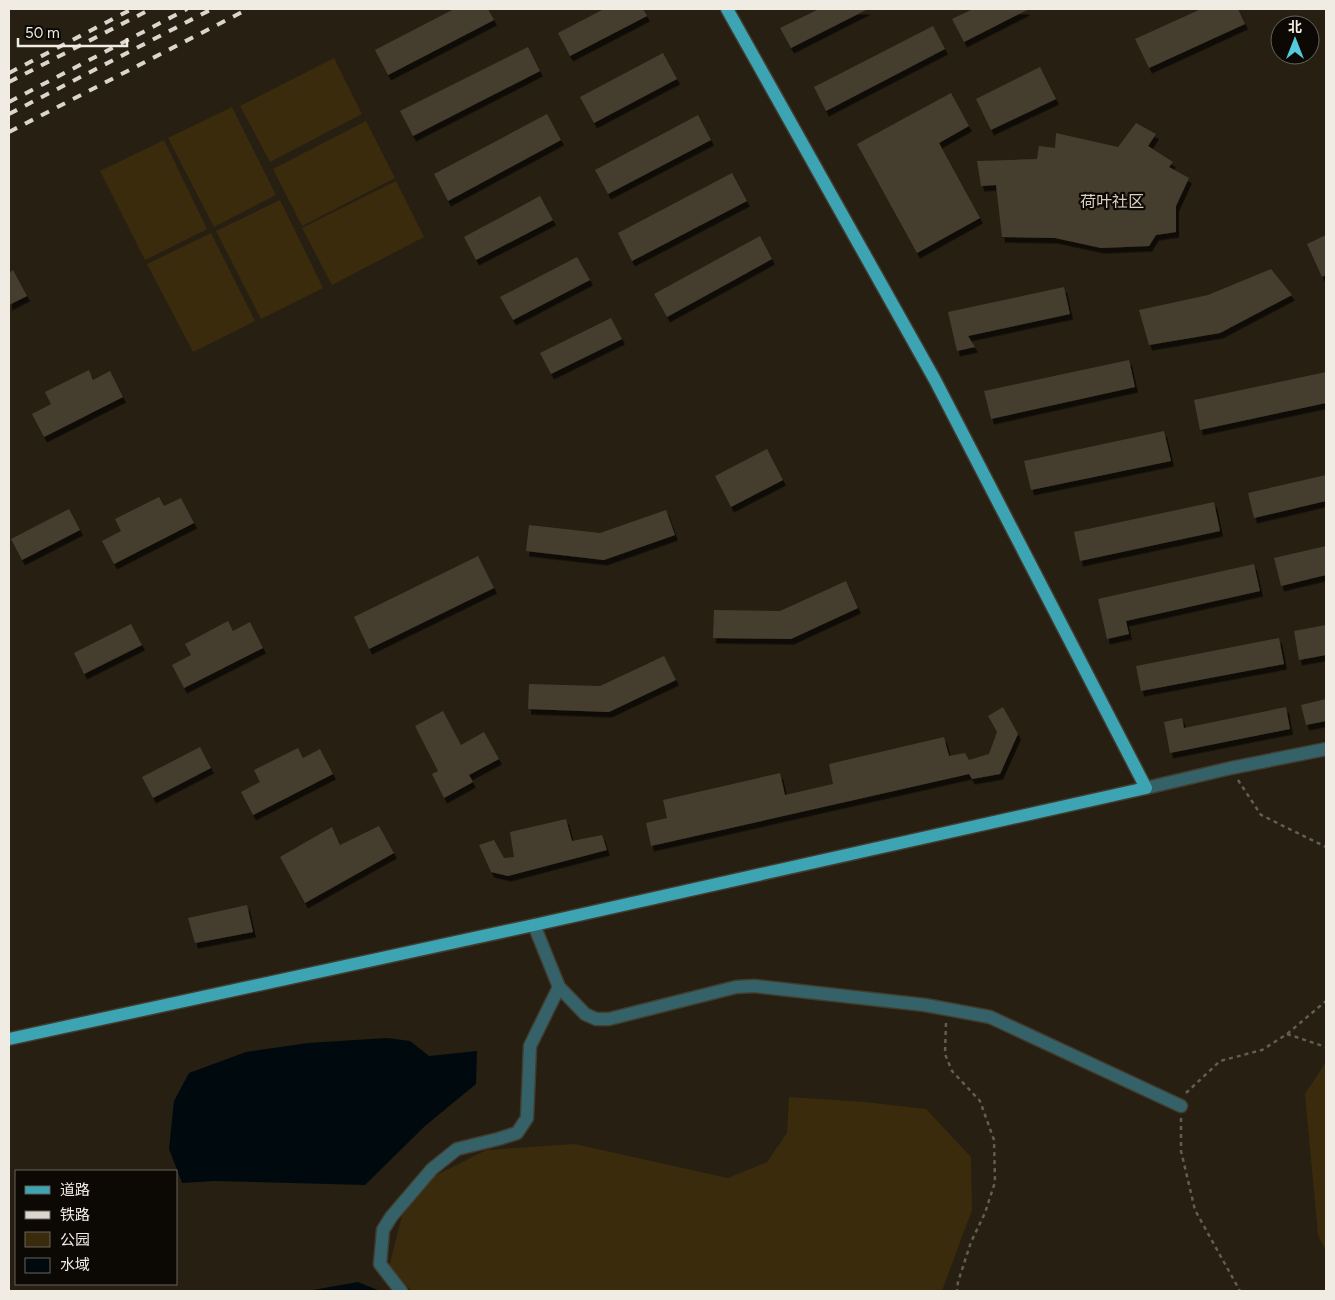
<svg xmlns="http://www.w3.org/2000/svg" width="1335" height="1300" viewBox="0 0 1335 1300" font-family="Figtree,'Noto Sans SC',sans-serif">
  <style>
    .green { fill: #3a2b0d }
    .water { fill: #000a0e }
    .building { fill: #453d2f; filter: url(#shadow) }
    .lines { fill: none; stroke-linecap: round; stroke-linejoin: round }
    .minor-casing { stroke: #423c2f; stroke-width: 15 }
    .major-casing { stroke: #423c2f; stroke-width: 15 }
    .path { stroke: #635d52; stroke-width: 2.5; stroke-dasharray: 4 4; stroke-linecap: butt }
    .minor { stroke: #356269; stroke-width: 12 }
    .major { stroke: #3da4b3; stroke-width: 12 }
    .rail { stroke: #dbd6cd; stroke-width: 4; stroke-dasharray: 9 9; stroke-linecap: butt }
    .labels { text-anchor: middle; stroke-width: 4.5; stroke-linejoin: round; paint-order: stroke }
    .quarter-label { font-size: 16px; fill: #d9cfbe; stroke: #0c0905 }
  </style>
  <defs>
    <filter id="shadow"><feDropShadow dx="3" dy="5.5" stdDeviation="0" flood-color="#0009"/></filter>
  </defs>
  <rect width="100%" height="100%" fill="#261f12"/>
  <g class="green">
    <polygon points="334,58 362,114 270,162 240,106"/>
    <polygon points="232,107 276,195 214,227 168,138"/>
    <polygon points="366,121 395,178 302,226 273,169"/>
    <polygon points="164,140 207,229 145,260 100,171"/>
    <polygon points="396,181 424,237 332,285 302,228"/>
    <polygon points="280,200 323,288 261,319 216,231"/>
    <polygon points="211,233 255,321 193,352 147,264"/>
    <polygon points="1326,1062 1326,1251 1318,1235 1305,1094"/>
    <polygon points="789,1097 865,1102 926,1109 971,1157 972,1210 942,1291 412,1291 389,1267 402,1216 427,1180 486,1150 575,1144 728,1178 767,1162 787,1133"/>
  </g>
  <g class="water">
    <polygon points="387,1038 410,1041 429,1056 477,1051 476,1084 425,1126 365,1185 214,1181 182,1183 169,1149 174,1101 189,1073 246,1052 308,1043"/>
    <polygon points="358,1282 380,1291 307,1291"/>
  </g>
  <g class="building">
    <polygon points="454,9 488,9 494,20 388,75 375,50"/>
    <polygon points="604,9 643,9 647,16 570,56 558,33"/>
    <polygon points="819,9 868,9 791,48 780,28"/>
    <polygon points="973,9 1026,9 1027,10 964,42 952,19"/>
    <polygon points="1201,9 1238,9 1245,24 1149,68 1135,39"/>
    <polygon points="933,26 945,49 826,111 814,87"/>
    <polygon points="528,47 540,71 413,136 400,111"/>
    <polygon points="663,53 677,79 594,123 580,97"/>
    <polygon points="1040,67 1056,99 991,130 976,99"/>
    <polygon points="951,93 969,126 939,143 980,218 917,253 857,144"/>
    <polygon points="547,114 561,140 448,201 434,174"/>
    <polygon points="698,115 711,140 608,194 595,170"/>
    <polygon points="1136,123 1156,134 1148,146 1173,162 1169,167 1189,178 1176,206 1176,232 1156,235 1149,246 1101,248 1055,238 1002,237 996,185 981,186 977,161 1037,159 1039,146 1055,148 1056,133 1118,147"/>
    <polygon points="732,173 747,201 632,261 618,233"/>
    <polygon points="540,196 553,220 476,260 464,237"/>
    <polygon points="1326,235 1326,275 1322,277 1307,244"/>
    <polygon points="760,236 772,259 667,317 654,294"/>
    <polygon points="577,257 590,280 513,320 500,297"/>
    <polygon points="1271,269 1292,295 1220,333 1149,345 1139,310 1208,295"/>
    <polygon points="13,270 27,296 9,305 9,273"/>
    <polygon points="1064,287 1070,314 968,336 975,347 957,351 948,312"/>
    <polygon points="611,318 622,339 551,374 540,353"/>
    <polygon points="1129,360 1135,387 991,419 984,391"/>
    <polygon points="89,370 93,380 110,371 123,397 44,437 32,414 51,404 45,392"/>
    <polygon points="1326,372 1326,403 1200,430 1194,400"/>
    <polygon points="1164,431 1171,461 1031,490 1024,461"/>
    <polygon points="767,449 783,480 731,507 715,476"/>
    <polygon points="1326,475 1326,501 1254,518 1248,493"/>
    <polygon points="159,497 164,506 181,498 194,523 114,564 102,541 121,531 115,519"/>
    <polygon points="1214,502 1220,531 1080,561 1074,532"/>
    <polygon points="69,509 80,530 22,560 11,539"/>
    <polygon points="666,510 675,535 604,560 526,551 529,525 600,533"/>
    <polygon points="1326,546 1326,575 1281,586 1274,558"/>
    <polygon points="478,556 494,588 369,649 354,617"/>
    <polygon points="1254,564 1260,591 1126,621 1129,634 1107,639 1098,599"/>
    <polygon points="846,581 858,608 791,639 713,638 714,610 780,611"/>
    <polygon points="228,621 233,631 250,622 263,648 184,688 172,665 191,655 185,644"/>
    <polygon points="131,624 142,645 84,674 74,653"/>
    <polygon points="1326,625 1326,655 1299,660 1294,631"/>
    <polygon points="1279,638 1284,664 1141,691 1136,666"/>
    <polygon points="664,656 676,680 609,712 528,709 529,684 600,686"/>
    <polygon points="1326,699 1326,721 1306,725 1301,705"/>
    <polygon points="1003,707 1018,734 1000,774 972,779 969,774 651,846 646,823 667,818 663,800 780,773 785,795 833,784 829,764 944,737 949,756 965,753 969,760 989,754 997,732 988,716"/>
    <polygon points="1286,707 1290,729 1170,753 1164,722 1182,718 1184,728"/>
    <polygon points="443,711 461,745 484,732 499,759 469,775 473,782 444,798 432,774 438,771 415,726"/>
    <polygon points="200,747 211,768 153,798 142,777"/>
    <polygon points="298,748 303,758 320,749 333,774 253,815 241,792 260,782 254,770"/>
    <polygon points="566,819 572,841 602,835 607,850 508,876 491,872 479,845 494,840 504,858 514,857 510,832"/>
    <polygon points="379,826 394,853 305,903 280,857 332,827 340,845"/>
    <polygon points="247,905 253,932 195,943 188,918"/>
  </g>
  <g class="lines">
    <defs>
      <g id="minor">
        <polyline points="1146,788 1231,768 1326,749"/>
        <polyline points="534,925 559,987 585,1014 596,1019 609,1019 736,987 754,986 925,1005 990,1017 1181,1106"/>
        <polyline points="401,1291 380,1264 383,1230 391,1217 432,1169 457,1149 498,1139 517,1133 527,1118 530,1046 559,987"/>
      </g>
      <polyline id="major" points="9,1039 534,925 1146,788 935,380 727,9"/>
    </defs>
    <use href="#minor" class="minor-casing"/>
    <use href="#major" class="major-casing"/>
    <g class="path">
      <polyline points="1238,780 1261,815 1326,847"/>
      <polyline points="946,1023 945,1054 952,1071 980,1101 994,1140 995,1182 985,1213 971,1242 958,1282 957,1291"/>
      <polyline points="1287,1034 1326,1047"/>
      <polyline points="1186,1093 1220,1061 1262,1050 1287,1034 1326,1001"/>
      <polyline points="1181,1118 1181,1151 1195,1210 1240,1291"/>
    </g>
    <use href="#minor" class="minor"/>
    <use href="#major" class="major"/>
    <g class="rail">
      <polyline points="9,73 132,9"/>
      <polyline points="9,82 151,9"/>
      <polyline points="9,102 187,9"/>
      <polyline points="9,114 212,9"/>
      <polyline points="9,132 248,9"/>
    </g>
  </g>
  <g class="labels">
    <g class="quarter-label">
      <text x="1112" y="207">荷叶社区</text>
    </g>
  </g>
  <rect width="1335" height="1300" fill="none" stroke="#f0ebe3" stroke-width="20"/>
  <rect x="15" y="1170" width="162" height="115" fill="#0c0905" stroke="#67635e"/>
  <rect x="25" y="1186" width="25" height="8" fill="#3da4b3" stroke="#67635e"/>
  <text x="60" y="1195" font-size="15" fill="#f0ebe3">道路</text>
  <rect x="25" y="1211" width="25" height="8" fill="#dbd6cd" stroke="#67635e"/>
  <text x="60" y="1220" font-size="15" fill="#f0ebe3">铁路</text>
  <rect x="25" y="1232" width="25" height="15" fill="#3a2b0d" stroke="#67635e"/>
  <text x="60" y="1245" font-size="15" fill="#f0ebe3">公园</text>
  <rect x="25" y="1258" width="25" height="15" fill="#000a0e" stroke="#67635e"/>
  <text x="60" y="1270" font-size="15" fill="#f0ebe3">水域</text>
  <g transform="translate(1295 40)"><circle r="24" fill="#0c0905" stroke="#67635e"/>
  <path d="M0-4L9 19L0 12L-9 19Z" fill="#54cadc"/>
  <text y="-8" font-size="14" font-weight="bold" text-anchor="middle" fill="#f0ebe3">北</text>
  </g>
  <path d="M18 38v8h109v-8" fill="none" stroke="#f0ebe3" stroke-width="2.5"/>
  <text x="25" y="38" font-size="15" fill="#f0ebe3" stroke="#0c0905" stroke-width="4" paint-order="stroke">50 m</text>
</svg>
